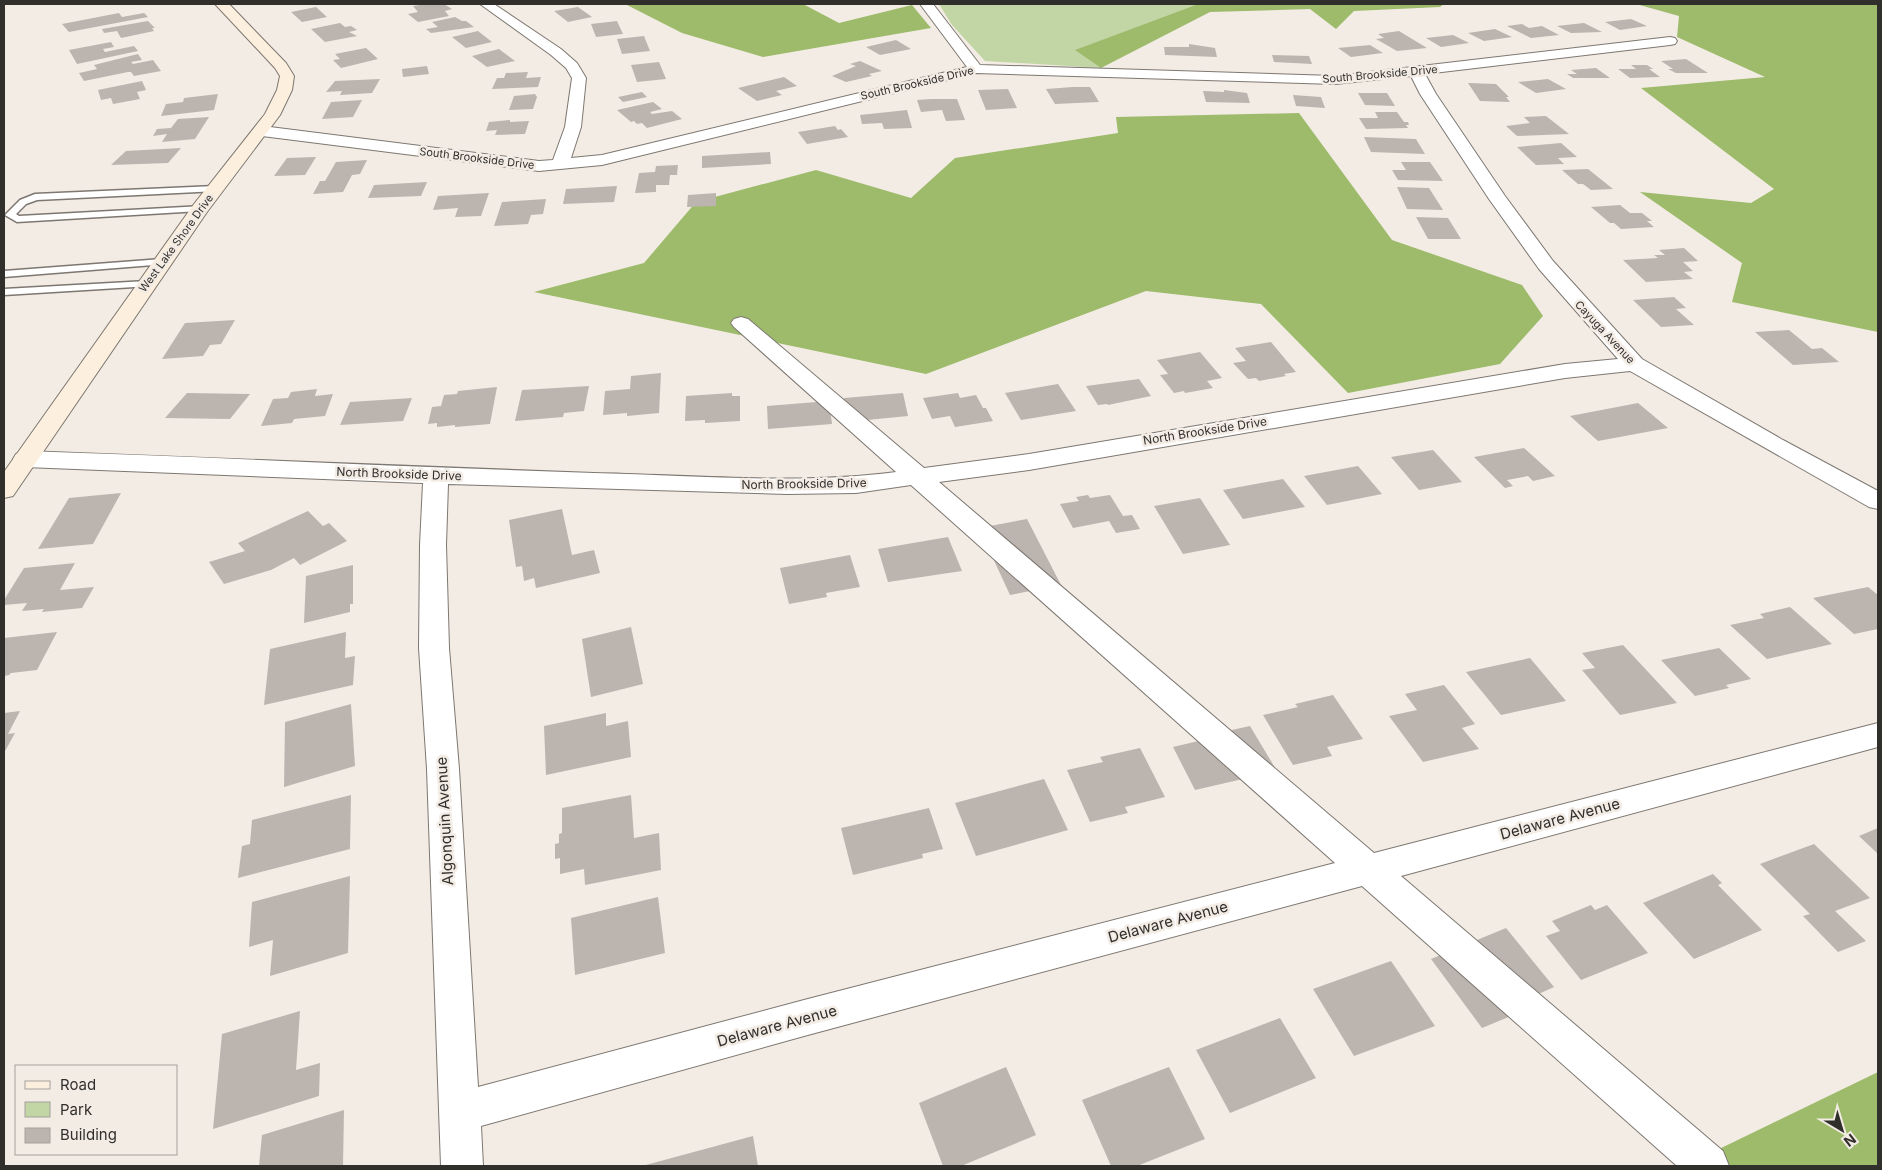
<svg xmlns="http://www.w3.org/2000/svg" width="1882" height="1170" viewBox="0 0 1882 1170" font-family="Inter,sans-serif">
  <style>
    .green { fill: #c2d5a4 }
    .forest { fill: #9dbb6a }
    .building { fill: #bcb4af }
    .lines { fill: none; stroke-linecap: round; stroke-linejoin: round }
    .lane-casing { stroke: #7d7771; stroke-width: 3 }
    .street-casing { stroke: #7d7771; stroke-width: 2 }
    .secondary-casing { stroke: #7d7771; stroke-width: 2 }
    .lane { fill: #fff; fill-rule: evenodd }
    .street { fill: #fff; fill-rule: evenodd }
    .secondary { fill: #fcefdd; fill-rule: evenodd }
    .labels { text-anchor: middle; stroke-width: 5; stroke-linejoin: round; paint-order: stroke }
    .far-street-label { font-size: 11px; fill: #312f2c; stroke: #f3ece5 }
    .street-label { font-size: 12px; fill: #312f2c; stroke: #f3ece5 }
    .near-street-label { font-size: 15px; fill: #312f2c; stroke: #f3ece5 }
  </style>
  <rect width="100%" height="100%" fill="#f3ece5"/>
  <polygon class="green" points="939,4 1198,4 1076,50 1101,68 985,61 952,25"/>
  <g class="forest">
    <polygon points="625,4 803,4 839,23 912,5 931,28 763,57 682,33"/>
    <polygon points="1198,4 1444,4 1440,7 1354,11 1336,29 1310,9 1210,12 1101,68 1075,50"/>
    <polygon points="1636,4 1878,4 1878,332 1732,302 1742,263 1640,192 1751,203 1774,189 1641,88 1765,77 1677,37 1679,16"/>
    <polygon points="1299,113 1392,240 1522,285 1543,316 1500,364 1348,393 1261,304 1146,291 926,374 534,292 644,263 696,202 816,170 911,198 955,158 1118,133 1116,117"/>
    <polygon points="1878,1072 1878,1166 1684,1166"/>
  </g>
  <g class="building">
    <polygon points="427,4 444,4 452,9 445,11 449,16 418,22 408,14 418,12 413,6"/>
    <polygon points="316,7 327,17 302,22 291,12"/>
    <polygon points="578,7 592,17 568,22 554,11"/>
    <polygon points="119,13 122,17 144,13 148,17 69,32 62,24"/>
    <polygon points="455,17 462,21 466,21 474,27 431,33 426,29 438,27 432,22"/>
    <polygon points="1631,19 1647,26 1620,30 1605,22"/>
    <polygon points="148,21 155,28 152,28 154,31 121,38 117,31 104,33 102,29"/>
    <polygon points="617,21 623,34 596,37 591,24"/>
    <polygon points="340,23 345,27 351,26 357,30 349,32 357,36 325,42 311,29"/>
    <polygon points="1584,23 1602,32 1571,33 1557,26"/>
    <polygon points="1522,24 1529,28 1542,26 1559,35 1531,38 1507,26"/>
    <polygon points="1495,29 1512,37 1484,41 1468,33"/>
    <polygon points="478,31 492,42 466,48 452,37"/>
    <polygon points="1399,31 1427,48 1397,51 1376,39 1384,38 1378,34"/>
    <polygon points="1453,35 1469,43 1441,47 1426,38"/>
    <polygon points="644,36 650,51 622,54 617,39"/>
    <polygon points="896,40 911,49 880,55 866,47"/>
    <polygon points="111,42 114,47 103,49 105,52 134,46 138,51 77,64 69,50"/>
    <polygon points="1189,44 1215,48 1217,57 1165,55 1164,47 1189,47"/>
    <polygon points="1370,45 1383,53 1351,57 1338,48"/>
    <polygon points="366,48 378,59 341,68 333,60 340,59 335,54"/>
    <polygon points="499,49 515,61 487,67 472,56"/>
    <polygon points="138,54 142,60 131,62 133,64 153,60 161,71 134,76 131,72 128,72 84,81 79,73 97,69 94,65"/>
    <polygon points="1272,55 1309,56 1312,64 1274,62"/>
    <polygon points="1686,59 1708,73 1676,73 1668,69 1673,69 1661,61"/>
    <polygon points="860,61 882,71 869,74 872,76 846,82 832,76 856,66 850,64"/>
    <polygon points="659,62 666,79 637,82 631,65"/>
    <polygon points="1631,65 1647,65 1653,69 1649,69 1660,77 1630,78 1618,69 1636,69"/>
    <polygon points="427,66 429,74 403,77 402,69"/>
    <polygon points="1596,68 1610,78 1573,78 1567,74 1577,74 1571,70"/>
    <polygon points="528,72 526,78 541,77 538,87 492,89 497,78 504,78 506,73"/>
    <polygon points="784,77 797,86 776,91 782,95 757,101 738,88"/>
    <polygon points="380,79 372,93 340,95 342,91 326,92 335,81"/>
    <polygon points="1548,79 1566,89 1536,93 1518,82"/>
    <polygon points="142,81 146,90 137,92 140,99 113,104 111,98 101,100 98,90"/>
    <polygon points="1468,83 1496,84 1509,97 1506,97 1510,102 1480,101"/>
    <polygon points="1073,87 1090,87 1099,102 1055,104 1046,89"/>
    <polygon points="1008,89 1017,108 986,110 978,90"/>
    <polygon points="1224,90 1247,93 1250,103 1206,102 1203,91 1224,92"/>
    <polygon points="642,92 647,97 623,102 618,97"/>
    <polygon points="1358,93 1387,93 1395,106 1365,105"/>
    <polygon points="218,94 214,110 161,116 166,104 183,102 184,98"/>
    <polygon points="535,94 537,97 533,109 509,110 514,96"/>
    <polygon points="1293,95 1321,97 1325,108 1296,106"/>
    <polygon points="931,99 957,99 965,120 946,121 942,110 921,112 917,100"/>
    <polygon points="362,100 353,117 322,119 331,102"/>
    <polygon points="653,102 662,109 650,112 652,114 672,111 682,119 647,128 642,123 637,124 634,121 631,122 617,110"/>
    <polygon points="907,110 912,128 884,129 882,123 862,124 860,115"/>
    <polygon points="1375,112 1397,112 1404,122 1408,122 1409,125 1406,125 1408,128 1366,129 1359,118 1378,118"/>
    <polygon points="1546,116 1569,134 1517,136 1506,126 1530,123 1524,117"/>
    <polygon points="209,117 195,139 162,142 167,134 153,136 157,129 171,128 178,119"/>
    <polygon points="510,120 510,122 529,121 525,134 495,135 497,130 486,131 489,122"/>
    <polygon points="835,126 838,130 841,129 848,137 807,144 798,132"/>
    <polygon points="1364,137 1416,139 1425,154 1371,152"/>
    <polygon points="1561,143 1577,157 1558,158 1564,164 1536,165 1517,147"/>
    <polygon points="181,148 168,163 111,165 126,151"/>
    <polygon points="770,152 771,164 702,168 702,156"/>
    <polygon points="316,157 305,175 274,176 287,158"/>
    <polygon points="367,160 360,174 352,175 343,192 313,194 320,181 325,181 336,162"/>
    <polygon points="1401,162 1430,162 1443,181 1398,180 1392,170 1406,170"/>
    <polygon points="678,165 677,175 670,175 669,185 656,185 656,192 635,193 639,173 655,172 656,166"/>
    <polygon points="1588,169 1613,189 1591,190 1583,184 1578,184 1562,170"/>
    <polygon points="427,182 421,196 368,198 374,185"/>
    <polygon points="617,186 614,202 563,204 566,189"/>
    <polygon points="1397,187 1429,188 1443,210 1407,209"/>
    <polygon points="489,193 481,216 455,217 458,208 433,210 438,196"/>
    <polygon points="716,193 716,206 687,207 688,195"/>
    <polygon points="546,199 543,214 531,215 528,224 494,226 502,202"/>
    <polygon points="1620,205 1630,213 1642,213 1652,221 1647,221 1654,227 1621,229 1614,223 1610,223 1591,207"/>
    <polygon points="1416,217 1448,218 1461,239 1428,239"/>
    <polygon points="1684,248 1698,261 1683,262 1693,271 1684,272 1693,279 1646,282 1623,260 1658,258 1654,255 1665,255 1659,250"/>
    <polygon points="1674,297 1686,308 1676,309 1694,325 1661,327 1633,300"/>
    <polygon points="235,320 221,344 210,345 203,356 162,359 185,323"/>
    <polygon points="1789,330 1812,349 1822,348 1839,362 1793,365 1755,332"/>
    <polygon points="1271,342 1296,372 1284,374 1286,376 1259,381 1256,378 1248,379 1233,363 1246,361 1235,348"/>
    <polygon points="1200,352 1222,378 1207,381 1213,388 1185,393 1184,391 1174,393 1160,375 1168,374 1157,360"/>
    <polygon points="661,373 659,413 627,416 627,413 603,415 605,391 630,389 631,376"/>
    <polygon points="1139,379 1151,396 1108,405 1107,404 1098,405 1086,386"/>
    <polygon points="1058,384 1076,411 1021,420 1005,393"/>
    <polygon points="589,386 584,411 564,413 563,417 515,421 522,390"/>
    <polygon points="497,387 490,424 455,427 455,425 437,427 437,423 428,424 432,407 441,406 444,395 457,394 458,391"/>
    <polygon points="317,389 315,396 333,394 325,416 294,419 292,423 261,426 273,399 288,398 291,392"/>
    <polygon points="187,393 250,394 230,419 165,418"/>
    <polygon points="732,393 732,396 740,396 740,421 705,423 705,420 685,421 686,396"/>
    <polygon points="903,393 908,416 847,422 844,398"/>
    <polygon points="958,393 960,398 976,395 983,408 986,408 993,421 955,427 950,416 932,419 923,398"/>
    <polygon points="412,398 403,421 340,425 350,402"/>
    <polygon points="829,401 832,424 768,429 767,406"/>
    <polygon points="1638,403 1668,428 1598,441 1570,416"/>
    <polygon points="1524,448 1555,476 1533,481 1528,476 1507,480 1513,486 1505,488 1474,457"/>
    <polygon points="1433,450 1462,482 1419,490 1391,457"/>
    <polygon points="1358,466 1382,494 1327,505 1304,476"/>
    <polygon points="1283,479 1305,507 1243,519 1223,490"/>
    <polygon points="121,493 93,544 38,549 69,498"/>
    <polygon points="1088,495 1090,498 1110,495 1123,516 1132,515 1140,529 1116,533 1109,521 1073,528 1060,504 1079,501 1076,497"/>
    <polygon points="1200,498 1230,545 1183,554 1154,506"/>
    <polygon points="562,509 572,555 594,550 600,573 536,588 534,578 524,581 522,566 516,567 509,520"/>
    <polygon points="308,511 323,526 329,523 347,541 300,565 294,558 271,570 224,584 209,562 245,551 238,543"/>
    <polygon points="1027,519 1061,585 1010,595 979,528"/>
    <polygon points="948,537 962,571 888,582 878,549"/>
    <polygon points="850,555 860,587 826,593 827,597 789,604 780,568"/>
    <polygon points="75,563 60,590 94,587 82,608 42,612 44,609 22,611 27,603 4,605 4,600 24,568"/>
    <polygon points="353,565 353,604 350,604 350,612 304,623 306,576"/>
    <polygon points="1868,587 1878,595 1878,629 1854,634 1813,598"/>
    <polygon points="1790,607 1832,644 1767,659 1730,625 1764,618 1760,614"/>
    <polygon points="631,627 643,684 591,697 582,639"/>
    <polygon points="57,632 37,670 11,673 9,675 4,676 4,638"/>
    <polygon points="346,632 345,658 355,656 353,685 264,705 270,649"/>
    <polygon points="1623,645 1677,703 1620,715 1582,670 1595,668 1582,653"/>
    <polygon points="1719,648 1751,679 1726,685 1729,688 1695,696 1661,660"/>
    <polygon points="1530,658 1566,701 1501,715 1466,672"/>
    <polygon points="1444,685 1475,724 1462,728 1479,749 1423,762 1389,716 1417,710 1405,694"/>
    <polygon points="1333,695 1363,739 1327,747 1332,756 1293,765 1263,715 1298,707 1295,704"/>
    <polygon points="351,704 355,766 284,787 285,722"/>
    <polygon points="20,711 8,734 15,733 4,753 4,713"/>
    <polygon points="606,713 606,726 628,721 631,757 546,775 544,726"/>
    <polygon points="1250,726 1277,771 1195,790 1173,747 1211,738 1209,735"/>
    <polygon points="1140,748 1165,797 1125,807 1128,813 1090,822 1067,770 1103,762 1100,757"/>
    <polygon points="1044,779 1068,830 976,856 955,803"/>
    <polygon points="351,795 350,849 238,878 242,846 250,844 252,820"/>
    <polygon points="631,795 634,838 659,833 661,870 585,885 584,869 560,874 560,858 555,859 555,844 559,843 559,834 562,833 562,808"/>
    <polygon points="929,808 943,849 922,854 923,858 853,875 841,828"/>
    <polygon points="1878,828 1878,854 1859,836"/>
    <polygon points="1814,844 1870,898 1835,911 1866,941 1838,952 1803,916 1810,914 1760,864"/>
    <polygon points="1713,874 1722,883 1718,885 1762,930 1694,959 1643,903"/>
    <polygon points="350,876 348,953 270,976 273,940 249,947 252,902"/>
    <polygon points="658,897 665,953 575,975 571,918"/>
    <polygon points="1591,905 1595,910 1607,905 1648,953 1581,980 1546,936 1560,931 1552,921"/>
    <polygon points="1506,928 1554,987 1516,1004 1523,1011 1482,1028 1431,959"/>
    <polygon points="1391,961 1435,1026 1354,1056 1313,989"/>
    <polygon points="300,1011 296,1070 320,1063 319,1096 213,1129 222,1034"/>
    <polygon points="1280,1018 1316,1078 1230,1113 1196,1050"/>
    <polygon points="1006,1067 1036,1135 961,1166 943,1166 919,1103"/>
    <polygon points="1169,1067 1205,1139 1137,1166 1111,1166 1082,1100"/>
    <polygon points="344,1110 343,1166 259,1166 262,1135"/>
    <polygon points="753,1136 758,1166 642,1166"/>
  </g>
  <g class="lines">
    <defs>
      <g id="lane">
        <polygon points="215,186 218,187 218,191 37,200 26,204 16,214 19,216 203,206 203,210 200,211 17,222 5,215 20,200 35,194"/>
        <polygon points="162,259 166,260 167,262 166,264 4,277 4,271"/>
        <polygon points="147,281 151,282 152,284 151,286 4,295 4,289"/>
      </g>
      <path id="street" d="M480 4H494L561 49 577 63 586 78 581 127 571 158 602 155 967 67 920 4H933L980 65 1335 76 1670 37 1675 38 1677 41 1675 44 1670 45 1425 74 1436 94 1505 196 1553 261 1642 359 1783 440 1878 491V509L1869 507 1630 371 1565 378 1029 470 939 482 1374 853 1878 723V747L1401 876 1723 1151 1729 1166H1677L1362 886 804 1036 481 1126 483 1166H441L427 769 419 648 420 545 423 483 25 467 16 464 13 459 16 454 25 451C215 457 404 467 594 473 694 475 797 485 896 472L734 327 731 323 734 319 741 317 748 319 924 468 1029 454 1565 364 1618 359 1539 269 1489 199 1420 94 1411 76 1335 84 976 73 602 165 539 171 262 136 256 134 254 131 256 128 262 126 539 161 553 160 565 127 572 78 566 68 551 55ZM448 484 787 494 856 493 911 485 1335 863 804 1000 478 1087 459 769 449 648 446 545Z"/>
      <polygon id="secondary" points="215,4 229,4 286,63 294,76 292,90 280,115 207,212 13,496 4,498 4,472 194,204 265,114 277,90 280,76 275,68"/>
    </defs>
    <use href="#lane" class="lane-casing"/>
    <use href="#street" class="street-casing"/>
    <use href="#secondary" class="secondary-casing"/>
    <use href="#lane" class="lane"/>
    <use href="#street" class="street"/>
    <use href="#secondary" class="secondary"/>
  </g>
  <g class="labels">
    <g class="far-street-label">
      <text transform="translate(1380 74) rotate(-5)" y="4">South Brookside Drive</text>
      <text transform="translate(917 83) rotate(-13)" y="4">South Brookside Drive</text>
      <text transform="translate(477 158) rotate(7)" y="4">South Brookside Drive</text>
      <text transform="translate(176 243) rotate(-54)" y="4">West Lake Shore Drive</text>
      <text transform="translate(1605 332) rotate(47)" y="4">Cayuga Avenue</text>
    </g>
    <g class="street-label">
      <text transform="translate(1205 431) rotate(-9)" y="4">North Brookside Drive</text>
      <text transform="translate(399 474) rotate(2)" y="4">North Brookside Drive</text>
      <text transform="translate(804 484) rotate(-1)" y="4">North Brookside Drive</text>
    </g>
    <g class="near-street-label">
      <text transform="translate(1560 819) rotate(-15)" y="5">Delaware Avenue</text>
      <text transform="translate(445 821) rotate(-93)" y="5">Algonquin Avenue</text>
      <text transform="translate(1168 922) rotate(-15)" y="5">Delaware Avenue</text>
      <text transform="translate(777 1026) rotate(-15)" y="5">Delaware Avenue</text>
    </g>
  </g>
  <rect width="1882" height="1170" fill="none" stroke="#312f2c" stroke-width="10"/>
  <rect x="15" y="1065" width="162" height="90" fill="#f3ece5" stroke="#a5a09b"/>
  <rect x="25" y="1081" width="25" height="8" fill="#fcefdd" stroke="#a5a09b"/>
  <text x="60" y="1090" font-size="15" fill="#312f2c">Road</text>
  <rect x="25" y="1102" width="25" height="15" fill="#c2d5a4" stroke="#a5a09b"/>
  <text x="60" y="1115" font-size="15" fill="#312f2c">Park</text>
  <rect x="25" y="1128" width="25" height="15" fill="#bcb4af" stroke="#a5a09b"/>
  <text x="60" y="1140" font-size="15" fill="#312f2c">Building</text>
  <g transform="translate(1842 1130) rotate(142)" stroke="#f3ece5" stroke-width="4" paint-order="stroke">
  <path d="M0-4L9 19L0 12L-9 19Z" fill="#312f2c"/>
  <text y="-8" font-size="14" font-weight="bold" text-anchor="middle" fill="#312f2c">N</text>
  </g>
</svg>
